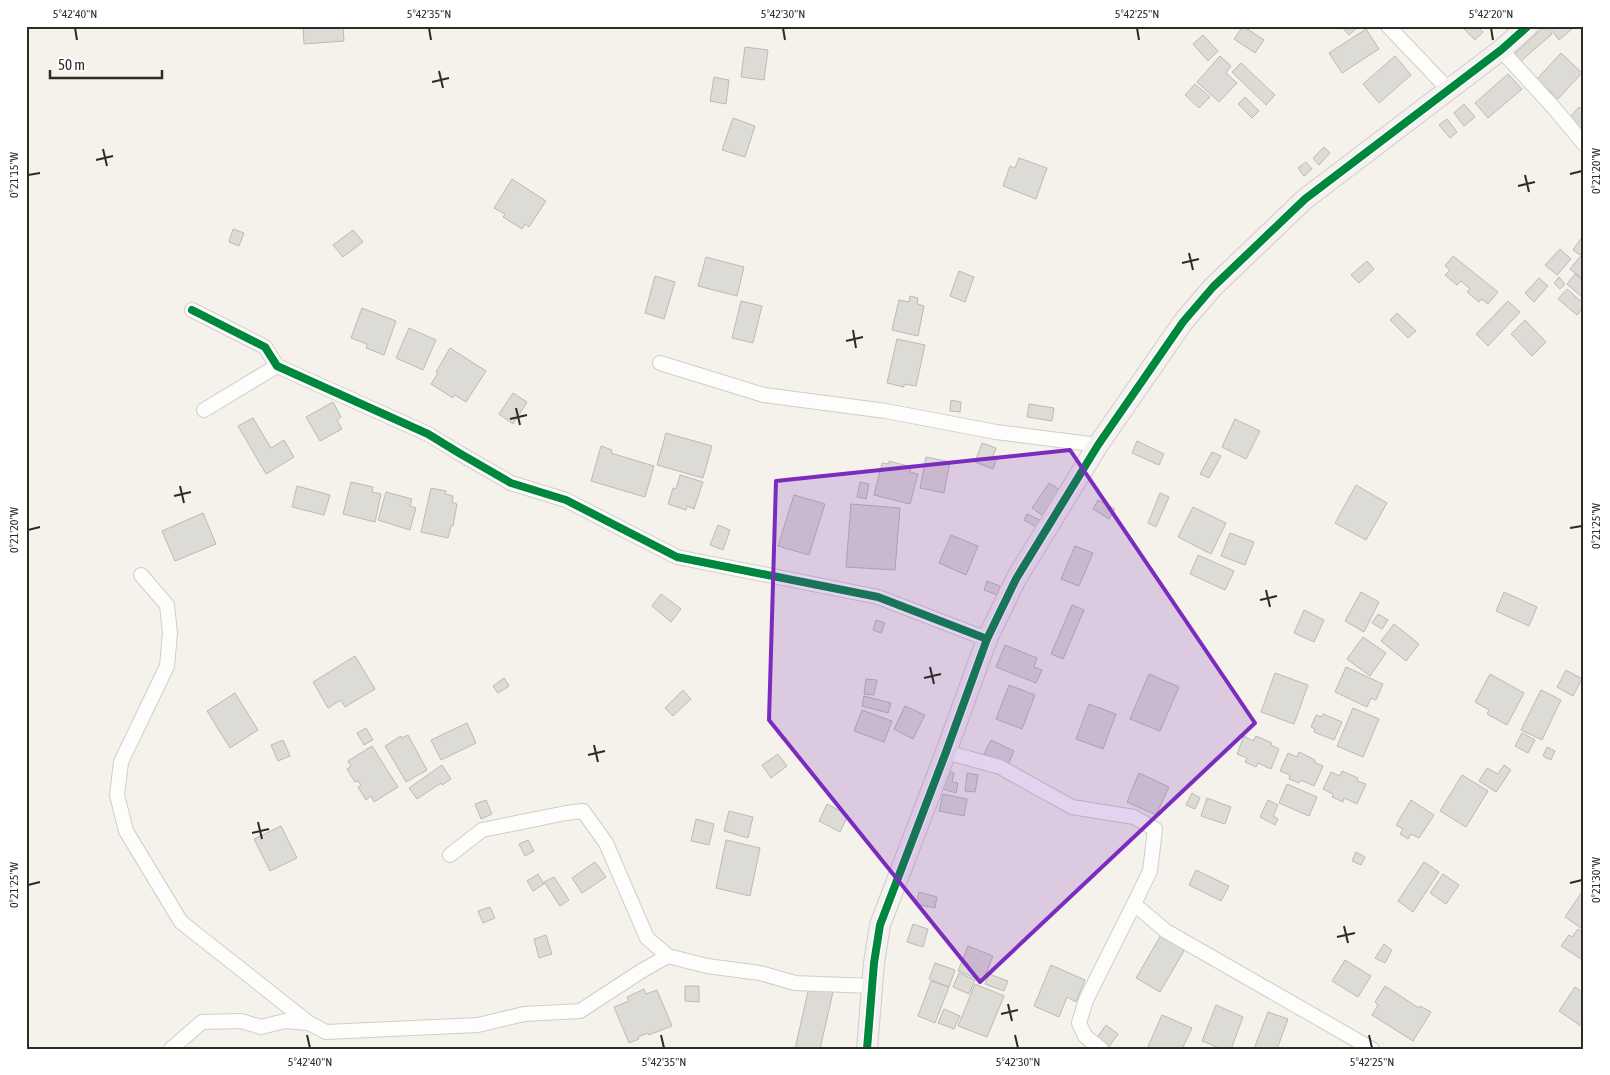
<svg xmlns="http://www.w3.org/2000/svg" width="1610" height="1075" viewBox="0 0 1610 1075" font-family="'Asap Condensed',sans-serif">
  <style>
    .building { fill: #dddbd5; stroke: #bcbab4 }
    .lines { fill: none; stroke-linecap: round; stroke-linejoin: round }
    .street-casing { stroke: #d0cec8; stroke-width: 16 }
    .secondary-casing { stroke: #d0cec8; stroke-width: 22 }
    .street { stroke: #fdfdfc; stroke-width: 14 }
    .secondary { stroke: #f5f1f0; stroke-width: 20 }
    .cycleway-casing { stroke: #fff; stroke-width: 11 }
    .cycleway { stroke: #00873e; stroke-width: 8 }
    .marked { fill: #7b2cbf; fill-opacity: 0.2; stroke: #7b2cbf; stroke-width: 4; stroke-linejoin: round }
    .ticks { fill: none; stroke: #2c2b25; stroke-width: 2 }
    .neatline { fill: none; stroke: #2c2b25; stroke-width: 2 }
    .ticks-label { font-size: 12px; text-anchor: middle; fill: #2c2b25 }
  </style>
  <rect width="100%" height="100%" fill="#f4f2ea"/>
  <g class="building">
    <polygon points="303,26 343,26 344,41 304,44"/>
    <polygon points="1243,26 1264,40 1255,53 1234,39"/>
    <polygon points="1341,26 1359,26 1349,35"/>
    <polygon points="1477,26 1483,32 1475,40 1462,27"/>
    <polygon points="1545,26 1552,34 1521,61 1514,54"/>
    <polygon points="1548,26 1570,26 1572,29 1559,40"/>
    <polygon points="1366,29 1379,49 1342,73 1329,53"/>
    <polygon points="1203,35 1218,51 1208,61 1193,44"/>
    <polygon points="745,47 768,50 764,80 741,77"/>
    <polygon points="1561,53 1582,73 1558,99 1537,79"/>
    <polygon points="1220,56 1231,66 1226,73 1237,83 1219,102 1197,82"/>
    <polygon points="1395,56 1411,75 1379,103 1363,84"/>
    <polygon points="1241,63 1275,95 1266,105 1232,72"/>
    <polygon points="1508,74 1522,89 1488,118 1475,103"/>
    <polygon points="714,77 729,80 726,104 710,101"/>
    <polygon points="1195,84 1210,97 1199,108 1185,95"/>
    <polygon points="1245,97 1259,111 1252,118 1238,104"/>
    <polygon points="1464,104 1475,117 1464,126 1454,113"/>
    <polygon points="1579,107 1584,111 1584,131 1569,118"/>
    <polygon points="733,118 755,126 745,157 722,150"/>
    <polygon points="1447,119 1457,132 1450,138 1439,125"/>
    <polygon points="1324,147 1330,153 1319,165 1313,158"/>
    <polygon points="1019,158 1047,168 1036,199 1003,186 1010,166 1015,168"/>
    <polygon points="1306,162 1312,169 1304,176 1298,168"/>
    <polygon points="512,179 546,201 529,227 525,224 522,229 503,217 505,214 494,208"/>
    <polygon points="233,229 244,233 239,246 229,242"/>
    <polygon points="353,230 363,242 343,257 333,245"/>
    <polygon points="1583,236 1584,250 1580,255 1573,250"/>
    <polygon points="1560,249 1571,259 1557,275 1545,265"/>
    <polygon points="1584,252 1584,280 1570,269"/>
    <polygon points="1453,256 1498,292 1488,304 1481,299 1479,302 1467,292 1470,289 1461,281 1457,285 1445,275 1450,270 1445,266"/>
    <polygon points="706,257 744,267 737,296 698,286"/>
    <polygon points="1367,261 1374,269 1359,283 1351,275"/>
    <polygon points="959,271 974,277 965,302 950,296"/>
    <polygon points="1575,274 1584,281 1584,299 1567,284"/>
    <polygon points="655,276 675,282 664,319 645,313"/>
    <polygon points="1559,277 1565,284 1560,289 1554,283"/>
    <polygon points="1539,278 1548,286 1534,302 1525,293"/>
    <polygon points="1567,289 1584,304 1584,307 1577,315 1558,299"/>
    <polygon points="910,296 918,298 917,304 924,306 918,336 892,330 899,300 909,302"/>
    <polygon points="741,301 762,306 753,343 732,338"/>
    <polygon points="1508,301 1520,312 1488,346 1476,334"/>
    <polygon points="362,308 396,321 384,355 366,348 367,344 351,338"/>
    <polygon points="1397,313 1416,331 1408,338 1390,320"/>
    <polygon points="1525,320 1546,342 1532,356 1511,334"/>
    <polygon points="409,328 436,340 423,370 396,358"/>
    <polygon points="897,339 925,345 916,386 904,384 904,387 887,383"/>
    <polygon points="450,348 486,371 466,402 455,395 453,398 431,384 438,373 436,372"/>
    <polygon points="513,393 527,402 513,424 499,414"/>
    <polygon points="951,400 961,402 960,412 950,411"/>
    <polygon points="333,402 341,417 337,420 342,429 320,441 306,417"/>
    <polygon points="1029,404 1054,408 1052,421 1027,417"/>
    <polygon points="253,418 271,448 284,440 294,457 266,474 238,426"/>
    <polygon points="1235,419 1260,431 1246,459 1222,447"/>
    <polygon points="666,433 712,446 703,478 657,465"/>
    <polygon points="1137,441 1164,454 1159,465 1132,453"/>
    <polygon points="982,443 996,448 993,456 997,458 993,469 975,462"/>
    <polygon points="601,446 612,450 611,453 654,466 645,497 591,481"/>
    <polygon points="1212,452 1221,456 1209,478 1200,474"/>
    <polygon points="926,457 950,462 944,493 920,488"/>
    <polygon points="889,461 911,467 910,472 918,474 910,504 874,495 882,463 889,464"/>
    <polygon points="680,475 703,482 694,509 687,506 686,510 668,504 673,488 676,489"/>
    <polygon points="351,482 373,487 372,492 381,494 375,522 343,514"/>
    <polygon points="860,482 869,484 866,499 857,497"/>
    <polygon points="1049,483 1060,490 1043,516 1032,508"/>
    <polygon points="1356,485 1387,503 1366,540 1335,523"/>
    <polygon points="297,486 330,495 324,515 292,507"/>
    <polygon points="431,488 446,491 445,494 453,496 452,502 457,504 453,526 451,526 448,538 421,532"/>
    <polygon points="386,492 412,499 410,506 416,508 410,530 378,520"/>
    <polygon points="1160,493 1169,497 1156,527 1148,523"/>
    <polygon points="794,495 825,504 809,555 778,546"/>
    <polygon points="1098,500 1115,509 1109,519 1093,509"/>
    <polygon points="851,504 900,508 895,570 846,567"/>
    <polygon points="1193,507 1226,523 1211,554 1178,537"/>
    <polygon points="203,513 216,544 175,561 162,531"/>
    <polygon points="1027,514 1040,520 1036,527 1024,520"/>
    <polygon points="718,525 730,530 723,550 710,545"/>
    <polygon points="1230,533 1254,542 1245,565 1221,556"/>
    <polygon points="951,535 978,546 966,575 939,563"/>
    <polygon points="1075,546 1093,553 1079,586 1061,579"/>
    <polygon points="1198,555 1234,571 1225,590 1190,574"/>
    <polygon points="987,581 1000,586 997,595 984,590"/>
    <polygon points="1361,592 1379,602 1364,632 1345,621"/>
    <polygon points="1504,592 1537,607 1529,626 1496,611"/>
    <polygon points="661,594 681,609 671,622 652,606"/>
    <polygon points="1072,605 1084,610 1063,659 1051,654"/>
    <polygon points="1304,610 1324,620 1314,642 1294,633"/>
    <polygon points="1378,614 1388,620 1382,629 1372,623"/>
    <polygon points="876,620 885,623 881,633 873,630"/>
    <polygon points="1394,624 1419,644 1406,661 1381,641"/>
    <polygon points="1363,637 1386,653 1370,676 1347,659"/>
    <polygon points="1005,645 1037,658 1034,667 1042,670 1036,683 996,667"/>
    <polygon points="355,656 375,689 345,707 341,700 328,708 313,682"/>
    <polygon points="1346,667 1383,684 1376,700 1371,698 1367,707 1335,692"/>
    <polygon points="1566,670 1582,679 1573,696 1557,687"/>
    <polygon points="1275,673 1308,685 1294,724 1261,712"/>
    <polygon points="1149,674 1179,687 1160,731 1130,719"/>
    <polygon points="1490,674 1524,693 1507,725 1487,714 1489,710 1475,702"/>
    <polygon points="504,678 509,686 498,693 493,686"/>
    <polygon points="866,679 877,680 874,695 864,694"/>
    <polygon points="1009,685 1035,695 1022,729 996,719"/>
    <polygon points="683,690 691,699 673,716 665,708"/>
    <polygon points="1541,690 1561,700 1542,740 1521,730"/>
    <polygon points="235,693 258,730 230,748 207,711"/>
    <polygon points="864,696 891,703 888,713 862,706"/>
    <polygon points="1089,704 1116,714 1103,749 1076,739"/>
    <polygon points="905,706 925,715 913,739 894,729"/>
    <polygon points="1353,708 1379,719 1363,757 1337,746"/>
    <polygon points="862,710 892,721 884,742 854,731"/>
    <polygon points="1323,714 1342,722 1334,740 1314,732 1315,729 1311,727 1316,715 1321,717"/>
    <polygon points="467,723 476,743 441,760 431,740"/>
    <polygon points="366,728 373,740 364,745 357,733"/>
    <polygon points="1522,733 1535,740 1528,753 1515,746"/>
    <polygon points="408,735 427,770 406,782 385,746 401,736 402,738"/>
    <polygon points="1244,736 1253,741 1256,736 1272,743 1271,745 1279,749 1271,769 1258,763 1256,767 1245,762 1247,758 1237,754"/>
    <polygon points="283,740 290,756 278,761 271,745"/>
    <polygon points="991,740 1014,751 1008,765 984,754"/>
    <polygon points="372,746 398,787 374,802 371,796 366,800 358,787 361,785 358,781 355,782 347,769 351,766 348,761"/>
    <polygon points="1547,747 1555,751 1551,760 1543,756"/>
    <polygon points="1299,752 1315,760 1314,762 1323,766 1314,786 1301,780 1299,783 1289,779 1290,775 1280,771 1288,753 1297,757"/>
    <polygon points="778,754 787,766 771,778 762,765"/>
    <polygon points="442,765 451,779 442,785 441,783 417,799 409,788"/>
    <polygon points="1504,765 1511,770 1496,792 1479,781 1487,768 1498,774"/>
    <polygon points="947,771 954,773 952,782 958,783 956,793 943,789"/>
    <polygon points="1342,771 1358,778 1357,781 1366,784 1357,804 1344,798 1343,802 1332,797 1333,794 1323,789 1331,772 1340,776"/>
    <polygon points="967,773 978,775 975,792 965,791"/>
    <polygon points="1139,773 1169,787 1156,815 1127,802"/>
    <polygon points="1462,775 1488,791 1466,827 1440,811"/>
    <polygon points="1287,784 1317,797 1309,816 1279,803"/>
    <polygon points="1192,793 1200,798 1195,809 1186,805"/>
    <polygon points="943,794 967,799 964,816 939,811"/>
    <polygon points="1207,798 1231,807 1225,824 1201,816"/>
    <polygon points="486,800 492,814 481,819 475,804"/>
    <polygon points="1268,800 1278,805 1273,816 1278,819 1275,825 1260,817"/>
    <polygon points="1411,800 1434,815 1419,838 1411,834 1408,839 1400,834 1403,829 1396,825"/>
    <polygon points="827,804 848,815 840,832 819,821"/>
    <polygon points="729,811 753,817 748,838 724,831"/>
    <polygon points="696,819 714,824 709,845 691,841"/>
    <polygon points="281,826 297,858 270,871 254,839"/>
    <polygon points="528,840 534,851 525,856 519,844"/>
    <polygon points="726,840 760,848 750,896 716,888"/>
    <polygon points="1356,852 1365,857 1361,865 1352,861"/>
    <polygon points="595,862 606,877 582,893 572,878"/>
    <polygon points="1424,862 1439,872 1413,912 1398,901"/>
    <polygon points="1196,870 1229,886 1221,901 1189,885"/>
    <polygon points="538,874 544,884 533,891 527,881"/>
    <polygon points="1443,874 1459,885 1446,904 1430,893"/>
    <polygon points="554,877 569,900 560,906 544,882"/>
    <polygon points="1584,889 1584,930 1565,917"/>
    <polygon points="919,892 937,897 935,908 916,904"/>
    <polygon points="490,907 495,918 483,923 478,911"/>
    <polygon points="913,924 928,929 923,947 907,942"/>
    <polygon points="1578,929 1584,933 1584,961 1561,946 1569,935 1572,937"/>
    <polygon points="546,935 552,954 539,958 534,939"/>
    <polygon points="1161,935 1185,949 1160,992 1136,978"/>
    <polygon points="1384,944 1392,950 1385,963 1375,958"/>
    <polygon points="968,946 993,956 983,981 958,971"/>
    <polygon points="1345,960 1371,976 1358,997 1332,981"/>
    <polygon points="935,963 955,970 949,987 929,979"/>
    <polygon points="1051,965 1085,980 1076,1002 1067,997 1059,1017 1034,1006"/>
    <polygon points="959,973 975,980 969,994 953,987"/>
    <polygon points="989,974 1008,981 1004,991 985,984"/>
    <polygon points="931,981 949,987 935,1023 918,1016"/>
    <polygon points="975,984 1004,996 987,1037 958,1026"/>
    <polygon points="685,986 699,986 699,1002 685,1001"/>
    <polygon points="1385,986 1419,1008 1420,1006 1431,1012 1413,1041 1372,1015 1378,1005 1375,1002"/>
    <polygon points="809,987 833,992 820,1049 795,1049"/>
    <polygon points="1575,987 1584,993 1584,1022 1581,1026 1559,1011"/>
    <polygon points="644,989 646,994 657,990 672,1026 649,1035 648,1033 638,1037 639,1039 629,1043 614,1007 629,1001 627,997"/>
    <polygon points="1216,1005 1243,1017 1231,1049 1222,1049 1202,1041"/>
    <polygon points="944,1009 960,1016 954,1029 938,1023"/>
    <polygon points="1268,1012 1288,1019 1277,1049 1254,1049"/>
    <polygon points="1162,1015 1192,1028 1182,1049 1147,1049"/>
    <polygon points="1106,1025 1118,1034 1108,1048 1096,1039"/>
  </g>
  <g class="lines">
    <defs>
      <g id="street">
        <polyline points="1388,26 1448,89"/>
        <polyline points="1501,50 1554,108 1584,144"/>
        <polyline points="192,310 265,347 277,366 428,434 459,453 511,483 566,500 677,557 878,597 987,639"/>
        <polyline points="660,363 764,395 886,411 996,432 1098,445"/>
        <polyline points="204,410 277,366"/>
        <polyline points="141,575 167,605 170,633 167,666 121,762 117,795 126,831 181,922 309,1023"/>
        <polyline points="946,752 1000,767 1072,807 1134,817 1155,829 1150,871 1134,904 1166,931 1372,1049"/>
        <polyline points="450,855 482,830 566,813 583,811 606,843 647,938 668,956"/>
        <polyline points="171,1049 202,1022 241,1021 261,1027 285,1021 309,1023 326,1032 478,1025 524,1014 580,1011 643,970 668,956 707,966 760,973 795,983 872,986"/>
        <polyline points="1101,1049 1085,1036 1079,1023 1086,1000 1134,904"/>
      </g>
      <polyline id="secondary" points="867,1049 874,963 880,925 946,752 987,639 1016,579 1098,445 1183,322 1213,287 1305,199 1501,50 1528,26"/>
    </defs>
    <use href="#street" class="street-casing"/>
    <use href="#secondary" class="secondary-casing"/>
    <use href="#street" class="street"/>
    <use href="#secondary" class="secondary"/>
    <defs>
      <g id="cycleway">
        <polyline points="192,310 265,347 277,366 428,434 459,453 511,483 566,500 677,557 878,597 987,639"/>
        <polyline points="867,1049 874,963 880,925 946,752 987,639 1016,579 1098,445 1183,322 1213,287 1305,199 1501,50 1528,26"/>
      </g>
    </defs>
    <use href="#cycleway" class="cycleway-casing"/>
    <use href="#cycleway" class="cycleway"/>
  </g>
  <path class="marked" d="M1070 450 1255 723 980 982 769 720 776 481Z"/>
  <path class="ticks" d="M75 28 77 40M429 28 431 40M783 28 785 40M1137 28 1139 40M1491 28 1493 40M439 71 443 88M432 82 449 78M103 149 107 166M96 160 113 156M1570 174 1582 171M28 175 40 173M1525 175 1529 192M1518 186 1535 182M1189 253 1193 270M1182 263 1199 259M853 330 856 348M846 341 863 337M516 408 520 425M510 419 527 415M180 486 184 503M174 496 191 492M1570 528 1582 526M28 530 40 527M1266 590 1270 607M1260 600 1277 596M930 667 934 684M924 678 941 674M594 745 598 762M588 755 605 751M258 822 262 839M252 833 269 829M1570 883 1582 880M28 885 40 882M1344 926 1348 943M1337 937 1355 933M1008 1004 1012 1021M1001 1014 1018 1010M307 1035 310 1048M661 1035 664 1048M1015 1035 1018 1048M1369 1035 1372 1048"/>
  <rect width="1610" height="1075" fill="none" stroke="#ffffff" stroke-width="55"/>
  <path d="M50 70v8h112v-8" fill="none" stroke="#2c2b25" stroke-width="2.5"/>
  <text x="58" y="70" font-size="15" fill="#2c2b25" stroke="#ffffff" stroke-width="4" paint-order="stroke">50 m</text>
  <rect x="28" y="28" width="1554" height="1020" class="neatline"/>
  <g class="ticks-label">
    <text x="75" y="18">5°42'40"N</text>
    <text x="429" y="18">5°42'35"N</text>
    <text x="783" y="18">5°42'30"N</text>
    <text x="1137" y="18">5°42'25"N</text>
    <text x="1491" y="18">5°42'20"N</text>
    <text transform="translate(1596 171) rotate(-90)" y="4">0°21'20"W</text>
    <text transform="translate(14 175) rotate(-90)" y="4">0°21'15"W</text>
    <text transform="translate(1596 526) rotate(-90)" y="4">0°21'25"W</text>
    <text transform="translate(14 530) rotate(-90)" y="4">0°21'20"W</text>
    <text transform="translate(1596 880) rotate(-90)" y="4">0°21'30"W</text>
    <text transform="translate(14 885) rotate(-90)" y="4">0°21'25"W</text>
    <text x="310" y="1066">5°42'40"N</text>
    <text x="664" y="1066">5°42'35"N</text>
    <text x="1018" y="1066">5°42'30"N</text>
    <text x="1372" y="1066">5°42'25"N</text>
  </g>
</svg>
